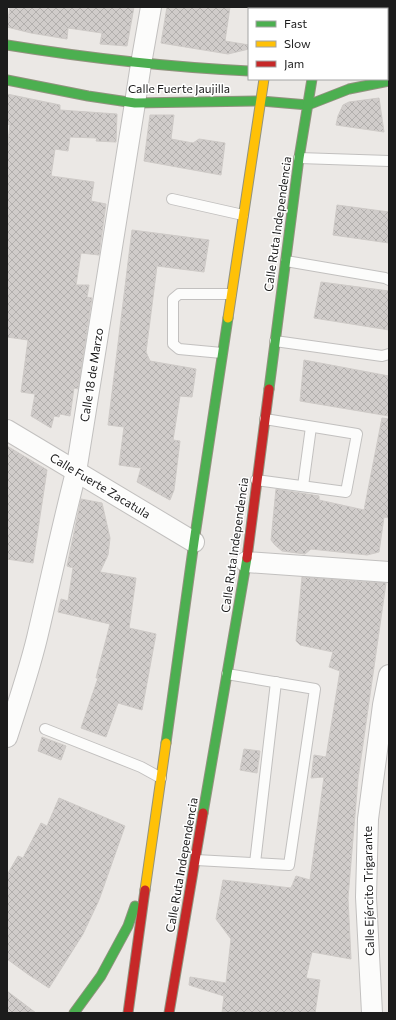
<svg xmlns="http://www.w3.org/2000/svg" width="396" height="1020" viewBox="0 0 396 1020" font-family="Commissioner,sans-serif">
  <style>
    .building { fill: url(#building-cross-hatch); stroke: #cecac7 }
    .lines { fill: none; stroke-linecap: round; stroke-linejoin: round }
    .lane-casing { stroke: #c2c0bf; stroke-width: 12 }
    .street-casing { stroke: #c2c0bf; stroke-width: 22 }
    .fast-casing { stroke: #92927f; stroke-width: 11 }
    .slow-casing { stroke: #92927f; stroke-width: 11 }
    .jam-casing { stroke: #92927f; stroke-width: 11 }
    .lane { stroke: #fcfcfb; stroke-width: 10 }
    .street { stroke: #fcfcfb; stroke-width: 20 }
    .fast { stroke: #4caf50; stroke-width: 9 }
    .slow { stroke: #ffc107; stroke-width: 9 }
    .jam { stroke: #c62828; stroke-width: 9 }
    .labels { text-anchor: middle; stroke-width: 3; stroke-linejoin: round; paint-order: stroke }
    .street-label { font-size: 12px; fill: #1c1c1c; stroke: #fff }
  </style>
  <defs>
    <pattern id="building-cross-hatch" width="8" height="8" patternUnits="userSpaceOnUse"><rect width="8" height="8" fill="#d0ccca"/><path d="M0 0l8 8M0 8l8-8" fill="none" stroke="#b2afad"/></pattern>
  </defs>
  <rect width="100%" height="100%" fill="#ebe8e5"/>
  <g class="building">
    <polygon points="10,7 134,7 127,46 100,44 102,33 68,28 67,39 31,33 7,27"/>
    <polygon points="167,7 230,7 225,41 249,45 249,49 228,54 161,43"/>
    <polygon points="7,94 60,105 60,110 117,114 116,142 96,141 97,138 70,137 68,151 55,149 51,176 94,182 91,201 106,204 99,255 81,253 76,285 89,285 87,297 92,298 78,389 74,388 70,416 60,414 59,417 54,416 51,428 31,416 35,394 21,392 28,340 7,337 7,150 10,125 7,124"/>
    <polygon points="379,98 384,132 336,125 338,116 343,105 349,102"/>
    <polygon points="150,115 174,115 171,139 193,143 199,139 225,143 221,175 144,161"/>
    <polygon points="337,205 389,212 389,243 333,235"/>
    <polygon points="132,230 209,240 204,272 157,266 146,352 150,361 196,369 192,397 180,396 173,440 180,441 174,490 170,500 137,482 141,468 119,465 124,427 108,425"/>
    <polygon points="321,282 389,291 389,330 314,318"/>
    <polygon points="304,360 389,376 389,416 300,401"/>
    <polygon points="382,418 389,419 389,518 384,517 379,552 367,555 311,549 305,554 282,551 275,545 271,540 276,489 319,496 319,500 364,510"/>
    <polygon points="7,446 47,470 33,563 7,559"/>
    <polygon points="81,499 102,503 110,538 108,555 100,572 136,578 129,628 156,634 142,710 118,703 106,737 81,728 98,678 96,678 110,624 58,612 61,599 68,601 73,568 67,566"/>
    <polygon points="302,577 386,583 358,779 348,898 351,959 312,952 306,978 320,980 315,1013 222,1013 224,996 189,985 190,977 226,983 231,939 216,919 223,880 291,888 296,876 310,880 324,777 311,778 314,755 326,757 340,671 329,667 333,652 300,645 296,641"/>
    <polygon points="42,737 66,746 61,760 38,751"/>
    <polygon points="244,749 260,751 257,773 240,770"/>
    <polygon points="59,798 125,826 99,900 83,934 49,988 29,975 7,959 7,875 18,856 23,858 41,823 47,826"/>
    <polygon points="7,991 36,1013 7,1013"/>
  </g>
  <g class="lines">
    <defs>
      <g id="lane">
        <polyline points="387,16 389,16"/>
        <polyline points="299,158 389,161"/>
        <polyline points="172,199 243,215"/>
        <polyline points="286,261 385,278 389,280"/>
        <polyline points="275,341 382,356 389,354"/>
        <polyline points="222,353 179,349 173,344 173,299 179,294 231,294"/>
        <polyline points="256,480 346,492 357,434 265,419"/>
        <polyline points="303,486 311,427"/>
        <polyline points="45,729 141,767 161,778"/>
        <polyline points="196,860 289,865 315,689 227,674"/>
        <polyline points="255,863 276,682"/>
      </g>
      <g id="street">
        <polyline points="7,430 194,542"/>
        <polyline points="246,562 389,572"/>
        <path d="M7 737C18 704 29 671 37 638 50 583 62 527 76 472L135 103 141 64 151 7"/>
        <polyline points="372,1013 366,897 368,819 383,705 389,675"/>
      </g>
      <g id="fast">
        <polyline points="324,7 324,9"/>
        <path d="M7 45C87 58 168 67 249 71"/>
        <polyline points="7,80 88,96 135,103 261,101 308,105 349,89 389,81"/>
        <polyline points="269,389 299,158 312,79"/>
        <polyline points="166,743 194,542 228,318"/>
        <polyline points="203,813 247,558"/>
        <polyline points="74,1013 101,976 128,926 135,906"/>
      </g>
      <g id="slow">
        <polyline points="276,9 277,7"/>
        <polyline points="228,318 264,79"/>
        <polyline points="145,890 166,743"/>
      </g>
      <g id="jam">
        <polyline points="247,558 269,389"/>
        <polyline points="128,1013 145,890"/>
        <polyline points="169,1013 203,813"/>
      </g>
    </defs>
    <use href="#lane" class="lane-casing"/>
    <use href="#street" class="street-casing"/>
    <use href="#fast" class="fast-casing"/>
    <use href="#slow" class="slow-casing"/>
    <use href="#jam" class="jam-casing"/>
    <use href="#lane" class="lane"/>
    <use href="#street" class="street"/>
    <use href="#fast" class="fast"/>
    <use href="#slow" class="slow"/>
    <use href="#jam" class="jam"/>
  </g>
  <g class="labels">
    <g class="street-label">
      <text x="179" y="93">Calle Fuerte Jaujilla</text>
      <text transform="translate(278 224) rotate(-82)" y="4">Calle Ruta Independencia</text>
      <text transform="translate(92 375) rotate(-81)" y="4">Calle 18 de Marzo</text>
      <text transform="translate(100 486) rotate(31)" y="4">Calle Fuerte Zacatula</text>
      <text transform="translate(235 545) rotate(-82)" y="4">Calle Ruta Independencia</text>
      <text transform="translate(182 865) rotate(-80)" y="4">Calle Ruta Independencia</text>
      <text transform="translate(369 891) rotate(-91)" y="4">Calle Ejército Trigarante</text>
    </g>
  </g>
  <rect width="396" height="1020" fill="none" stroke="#1c1c1c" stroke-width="16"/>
  <rect x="248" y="8" width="140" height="72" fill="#ffffff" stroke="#a4a4a4"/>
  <rect x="256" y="21" width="20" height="6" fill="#4caf50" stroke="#a4a4a4"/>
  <text x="284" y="28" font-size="12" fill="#1c1c1c">Fast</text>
  <rect x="256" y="41" width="20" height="6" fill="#ffc107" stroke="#a4a4a4"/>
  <text x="284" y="48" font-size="12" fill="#1c1c1c">Slow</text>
  <rect x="256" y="61" width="20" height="6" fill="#c62828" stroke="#a4a4a4"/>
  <text x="284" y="68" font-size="12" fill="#1c1c1c">Jam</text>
</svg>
